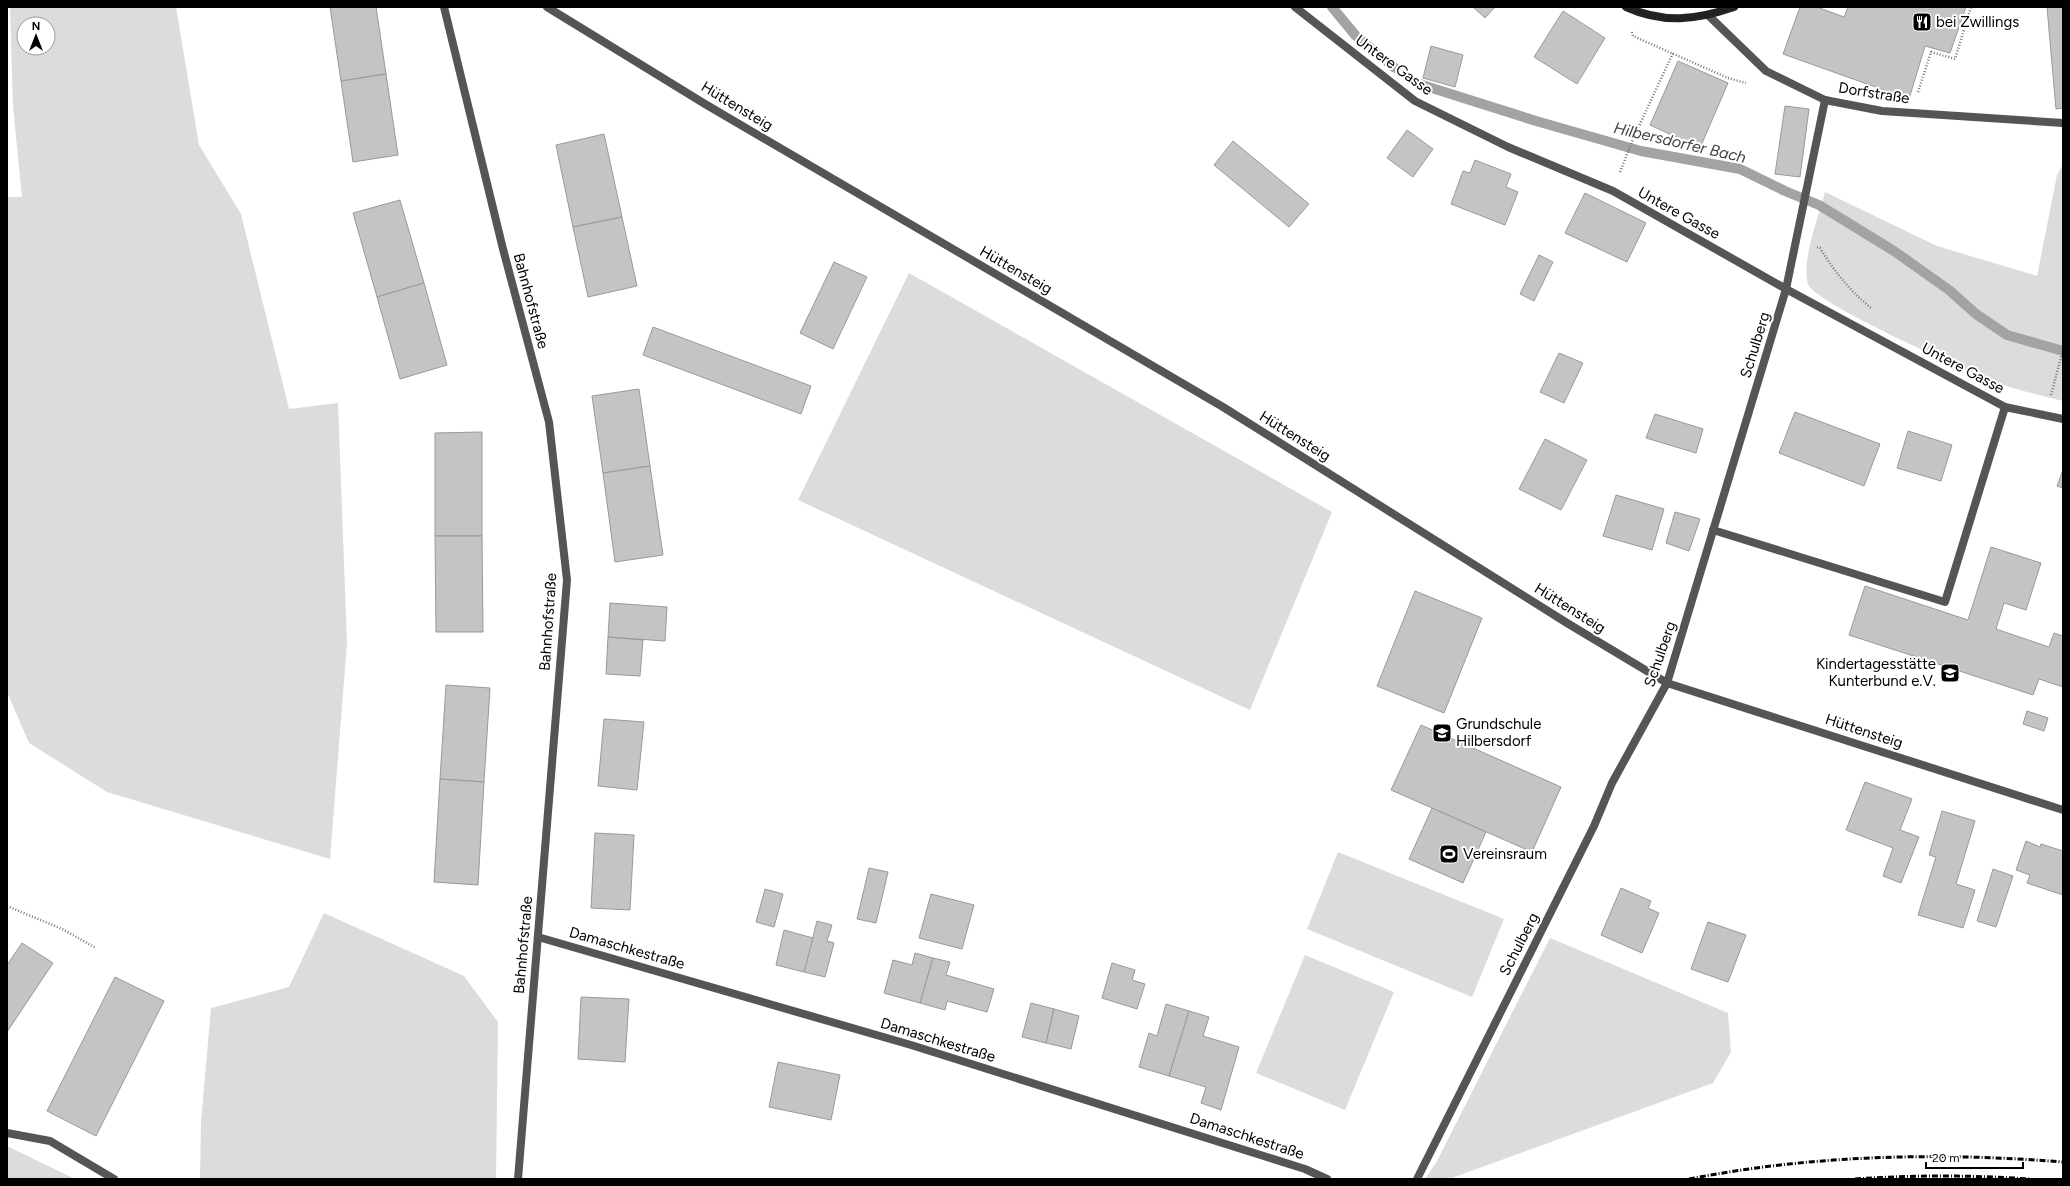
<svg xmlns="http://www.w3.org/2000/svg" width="2070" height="1186" viewBox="0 0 2070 1186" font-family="Figtree,sans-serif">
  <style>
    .green { fill: #dcdcdc; fill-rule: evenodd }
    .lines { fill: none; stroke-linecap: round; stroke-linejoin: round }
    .stream { stroke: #a3a3a3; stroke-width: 10 }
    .building { fill: #c4c4c4; stroke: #999 }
    .path { stroke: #777; stroke-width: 2.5; stroke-dasharray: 1 2; stroke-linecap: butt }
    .lane { stroke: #555; stroke-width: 8 }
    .street { stroke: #555; stroke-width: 8 }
    .secondary { stroke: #222; stroke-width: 8 }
    .rail { stroke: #000; stroke-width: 3; stroke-dasharray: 6 2 1 2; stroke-linecap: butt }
    .labels { text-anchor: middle; stroke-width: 4; stroke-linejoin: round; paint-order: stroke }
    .poi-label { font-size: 15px; fill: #000; stroke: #fff; text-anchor: start }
    .street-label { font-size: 15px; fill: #000; stroke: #fff }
    .water-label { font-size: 16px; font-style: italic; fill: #444; stroke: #fff }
  </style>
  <rect width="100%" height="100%" fill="#fff"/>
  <g class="green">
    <path d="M10 7H176L199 145 241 214 289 409 338 403 347 643 330 859 107 792 29 743 7 692V197H22L13 106ZM24 24H48V48H24Z"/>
    <path d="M2063 164V401C2040 395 2015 390 1993 381 1967 371 1814 303 1808 284 1801 262 1819 215 1825 192L1937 246 2037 276 2057 175Z"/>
    <polygon points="909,273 1332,512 1250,710 798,500"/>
    <polygon points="1338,852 1504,919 1472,997 1307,929"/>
    <polygon points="324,913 464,976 498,1022 496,1179 200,1179 201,1122 211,1008 289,987"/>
    <polygon points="1550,938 1728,1013 1731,1052 1713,1083 1449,1179 1425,1179 1436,1163"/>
    <polygon points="1305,955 1394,992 1345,1110 1256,1073"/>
    <polygon points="7,1147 9,1147 75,1179 7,1179"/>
  </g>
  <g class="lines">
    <g class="stream">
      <polyline points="1332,7 1356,36 1395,68"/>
      <polyline points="1416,83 1536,121 1641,151 1740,169 1785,191 1819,205 1894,251 1949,290 1976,314 2007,335 2063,351"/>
    </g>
  </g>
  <g class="building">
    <polygon points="330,7 376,7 386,74 341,81"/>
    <polygon points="1473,7 1495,7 1485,18"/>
    <polygon points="1800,7 1817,7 1844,17 1848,7 1966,7 1950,53 1925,46 1909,99 1783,54"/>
    <polygon points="2047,7 2063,7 2063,108 2056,109"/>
    <polygon points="1563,11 1605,38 1577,84 1534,57"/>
    <polygon points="1431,46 1463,55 1455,87 1423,78"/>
    <polygon points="1678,61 1728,83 1700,148 1650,125"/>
    <polygon points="386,74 398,155 353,162 341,81"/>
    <polygon points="1785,106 1809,109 1800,177 1775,174"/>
    <polygon points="1407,130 1433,149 1413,177 1387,158"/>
    <polygon points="604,134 622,217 573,227 556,145"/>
    <polygon points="1233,141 1309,204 1289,227 1214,165"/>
    <polygon points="1475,160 1511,174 1506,187 1518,192 1505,225 1451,204 1463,171 1470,173"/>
    <polygon points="1585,193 1646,223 1627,262 1565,233"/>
    <polygon points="400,200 424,283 377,297 353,213"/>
    <polygon points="622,217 637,286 588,297 573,227"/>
    <polygon points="1539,255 1553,262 1534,301 1520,294"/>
    <polygon points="834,262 867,277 833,349 800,333"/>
    <polygon points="424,283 447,365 400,379 377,297"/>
    <polygon points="653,327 811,386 801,414 643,355"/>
    <polygon points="1559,353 1583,363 1564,403 1540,392"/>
    <polygon points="639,389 650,466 603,473 592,396"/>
    <polygon points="1795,412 1880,444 1864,486 1779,453"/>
    <polygon points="1655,414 1703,429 1696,453 1646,438"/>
    <polygon points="1908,431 1952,445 1941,481 1897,468"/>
    <polygon points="482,432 482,536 435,536 435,433"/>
    <polygon points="1545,439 1587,460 1561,510 1519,489"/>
    <polygon points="650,466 663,555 615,562 603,473"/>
    <polygon points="2063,470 2063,488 2057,486"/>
    <polygon points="1616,495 1664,509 1652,550 1603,536"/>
    <polygon points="1675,512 1700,519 1689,551 1666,543"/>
    <polygon points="435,536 482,536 483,632 436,632"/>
    <polygon points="1991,547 2041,563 2026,610 2004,603 1996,629 2049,647 2054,633 2063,636 2063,687 2039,679 2033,695 1849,635 1865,586 1968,620"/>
    <polygon points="1415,591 1482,618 1444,713 1377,686"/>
    <polygon points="610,603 667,607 665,641 608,637"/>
    <polygon points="608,637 643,640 640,676 606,674"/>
    <polygon points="446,685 490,688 484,782 440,779"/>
    <polygon points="2027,711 2048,718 2044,731 2023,724"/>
    <polygon points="604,719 644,722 637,790 598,786"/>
    <polygon points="1421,725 1561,787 1532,852 1391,790"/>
    <polygon points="440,779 484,782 478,885 434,882"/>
    <polygon points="1865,782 1912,799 1900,830 1919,837 1901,883 1883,876 1893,848 1846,830"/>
    <polygon points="1432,808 1486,832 1463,883 1409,859"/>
    <polygon points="1942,811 1975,821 1956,884 1975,890 1963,928 1918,915 1936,857 1929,855"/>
    <polygon points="595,833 634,835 630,910 591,908"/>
    <polygon points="2026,841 2040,847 2041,844 2063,851 2063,895 2027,883 2030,875 2016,870"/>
    <polygon points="869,868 888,872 876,923 857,919"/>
    <polygon points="1993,869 2013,876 1996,927 1977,921"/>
    <polygon points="1621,888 1651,901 1648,908 1659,913 1642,953 1601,935"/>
    <polygon points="765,889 783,894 774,927 756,922"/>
    <polygon points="931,894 974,905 962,949 919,938"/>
    <polygon points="817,921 832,925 827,941 834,943 825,977 804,972"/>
    <polygon points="1708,922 1746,935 1728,982 1691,969"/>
    <polygon points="784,930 813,938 804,972 776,965"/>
    <polygon points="22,943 53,963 7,1032 7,965"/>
    <polygon points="915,953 933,958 920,1003 884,993 893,960 912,965"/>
    <polygon points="933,958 950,962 946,975 994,989 987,1012 947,1001 945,1010 920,1003"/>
    <polygon points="1112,963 1135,970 1132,980 1145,984 1137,1009 1102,998"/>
    <polygon points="115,977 164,1001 96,1136 47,1111"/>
    <polygon points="581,997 629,999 625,1062 578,1059"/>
    <polygon points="1031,1003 1054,1009 1046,1043 1022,1037"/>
    <polygon points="1166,1004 1189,1011 1169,1076 1139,1067 1149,1033 1157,1036"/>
    <polygon points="1054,1009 1079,1016 1071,1049 1046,1043"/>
    <polygon points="1189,1011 1209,1017 1203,1036 1239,1047 1221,1110 1201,1103 1206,1087 1169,1076"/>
    <polygon points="778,1062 840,1075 831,1120 769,1107"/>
  </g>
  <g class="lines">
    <g class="path">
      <polyline points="1632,32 1633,36 1728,78 1746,83"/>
      <polyline points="1918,92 1931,52 1955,59 1971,7"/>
      <polyline points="1620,172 1633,139 1673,53"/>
      <path d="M1817 247 1820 248C1834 271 1850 291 1871 308"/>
      <polyline points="2051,395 2063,350"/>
      <polyline points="7,906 62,929 96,948"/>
    </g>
    <g class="lane">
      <polyline points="1713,530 1945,602 2005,407"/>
      <polyline points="7,1133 50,1141 114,1179"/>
    </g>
    <g class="street">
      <polyline points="444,7 503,249 549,422 567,580 518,1179"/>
      <polyline points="547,7 705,104 1223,407 1567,623 1667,683 2063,810"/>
      <polyline points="1295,7 1415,101 1508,147 1613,191 1786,289 2005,407 2063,419"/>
      <polyline points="1709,16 1766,71 1825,100 1882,111 2063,123"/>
      <polyline points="538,937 911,1045 1305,1169 1327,1179"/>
      <polyline points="1417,1179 1594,826 1612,783 1667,683 1786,289 1825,100"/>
    </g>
    <path class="secondary" d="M1626 7C1664 24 1696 20 1734 7"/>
    <g class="rail">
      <path d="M1689 1179C1812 1155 1939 1152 2063 1162"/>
      <path d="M1855 1179C1913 1175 1971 1175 2029 1179"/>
    </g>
  </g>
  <defs>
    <symbol id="restaurant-square" viewBox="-11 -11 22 22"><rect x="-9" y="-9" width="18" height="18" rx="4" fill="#000" stroke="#fff"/><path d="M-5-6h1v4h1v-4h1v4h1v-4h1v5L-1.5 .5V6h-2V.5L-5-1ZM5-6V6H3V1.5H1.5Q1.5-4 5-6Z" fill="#fff"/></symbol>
    <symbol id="school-square" viewBox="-11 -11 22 22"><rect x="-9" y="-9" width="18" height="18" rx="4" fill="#000" stroke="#fff"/><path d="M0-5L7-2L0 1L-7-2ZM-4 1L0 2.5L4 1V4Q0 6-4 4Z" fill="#fff"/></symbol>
    <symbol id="stadium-square" viewBox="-11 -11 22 22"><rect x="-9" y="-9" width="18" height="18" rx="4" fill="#000" stroke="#fff"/><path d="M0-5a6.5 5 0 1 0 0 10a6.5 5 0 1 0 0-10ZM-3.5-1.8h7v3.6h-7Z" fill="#fff"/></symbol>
  </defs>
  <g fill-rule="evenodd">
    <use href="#restaurant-square" x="1911" y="11" width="22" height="22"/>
    <use href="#school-square" x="1939" y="662" width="22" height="22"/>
    <use href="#school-square" x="1431" y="722" width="22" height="22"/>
    <use href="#stadium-square" x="1438" y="843" width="22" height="22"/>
  </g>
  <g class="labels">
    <g class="poi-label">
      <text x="1936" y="27">bei Zwillings</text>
      <text x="1936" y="669" text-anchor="end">Kindertagesstätte<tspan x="1936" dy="17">Kunterbund e.V.</tspan></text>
      <text x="1456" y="729">Grundschule<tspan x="1456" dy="17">Hilbersdorf</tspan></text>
      <text x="1463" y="859">Vereinsraum</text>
    </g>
    <g class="street-label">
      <text transform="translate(1394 65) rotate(36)" y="5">Untere Gasse</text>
      <text transform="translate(1874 93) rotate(9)" y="5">Dorfstraße</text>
      <text transform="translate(737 106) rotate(31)" y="5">Hüttensteig</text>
      <text transform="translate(1679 213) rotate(29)" y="5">Untere Gasse</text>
      <text transform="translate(1016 270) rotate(30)" y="5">Hüttensteig</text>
      <text transform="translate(531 301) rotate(75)" y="5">Bahnhofstraße</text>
      <text transform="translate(1755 345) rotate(-73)" y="5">Schulberg</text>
      <text transform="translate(1963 368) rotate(28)" y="5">Untere Gasse</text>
      <text transform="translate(1295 436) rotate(32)" y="5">Hüttensteig</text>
      <text transform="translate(1570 608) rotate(32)" y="5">Hüttensteig</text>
      <text transform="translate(548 622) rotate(-86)" y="5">Bahnhofstraße</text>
      <text transform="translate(1660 654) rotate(-71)" y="5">Schulberg</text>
      <text transform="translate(1864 731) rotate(18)" y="5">Hüttensteig</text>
      <text transform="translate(1519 944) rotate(-63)" y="5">Schulberg</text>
      <text transform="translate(523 945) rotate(-85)" y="5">Bahnhofstraße</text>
      <text transform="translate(627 948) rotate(16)" y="5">Damaschkestraße</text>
      <text transform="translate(938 1040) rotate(17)" y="5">Damaschkestraße</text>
      <text transform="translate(1247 1136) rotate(18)" y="5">Damaschkestraße</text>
    </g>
    <g class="water-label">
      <text transform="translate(1680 142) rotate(13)" y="6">Hilbersdorfer Bach</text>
    </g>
  </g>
  <rect width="2070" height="1186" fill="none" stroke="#000000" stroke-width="16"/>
  <g transform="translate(36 36)"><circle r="19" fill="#ffffff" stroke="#999999"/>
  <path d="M0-3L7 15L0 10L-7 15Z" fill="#000000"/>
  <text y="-6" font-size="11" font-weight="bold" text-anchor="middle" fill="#000000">N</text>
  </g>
  <path d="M1926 1162v6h97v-6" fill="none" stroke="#000000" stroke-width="2"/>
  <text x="1932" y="1162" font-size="12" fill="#000000" stroke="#ffffff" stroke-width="3" paint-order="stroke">20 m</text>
</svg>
